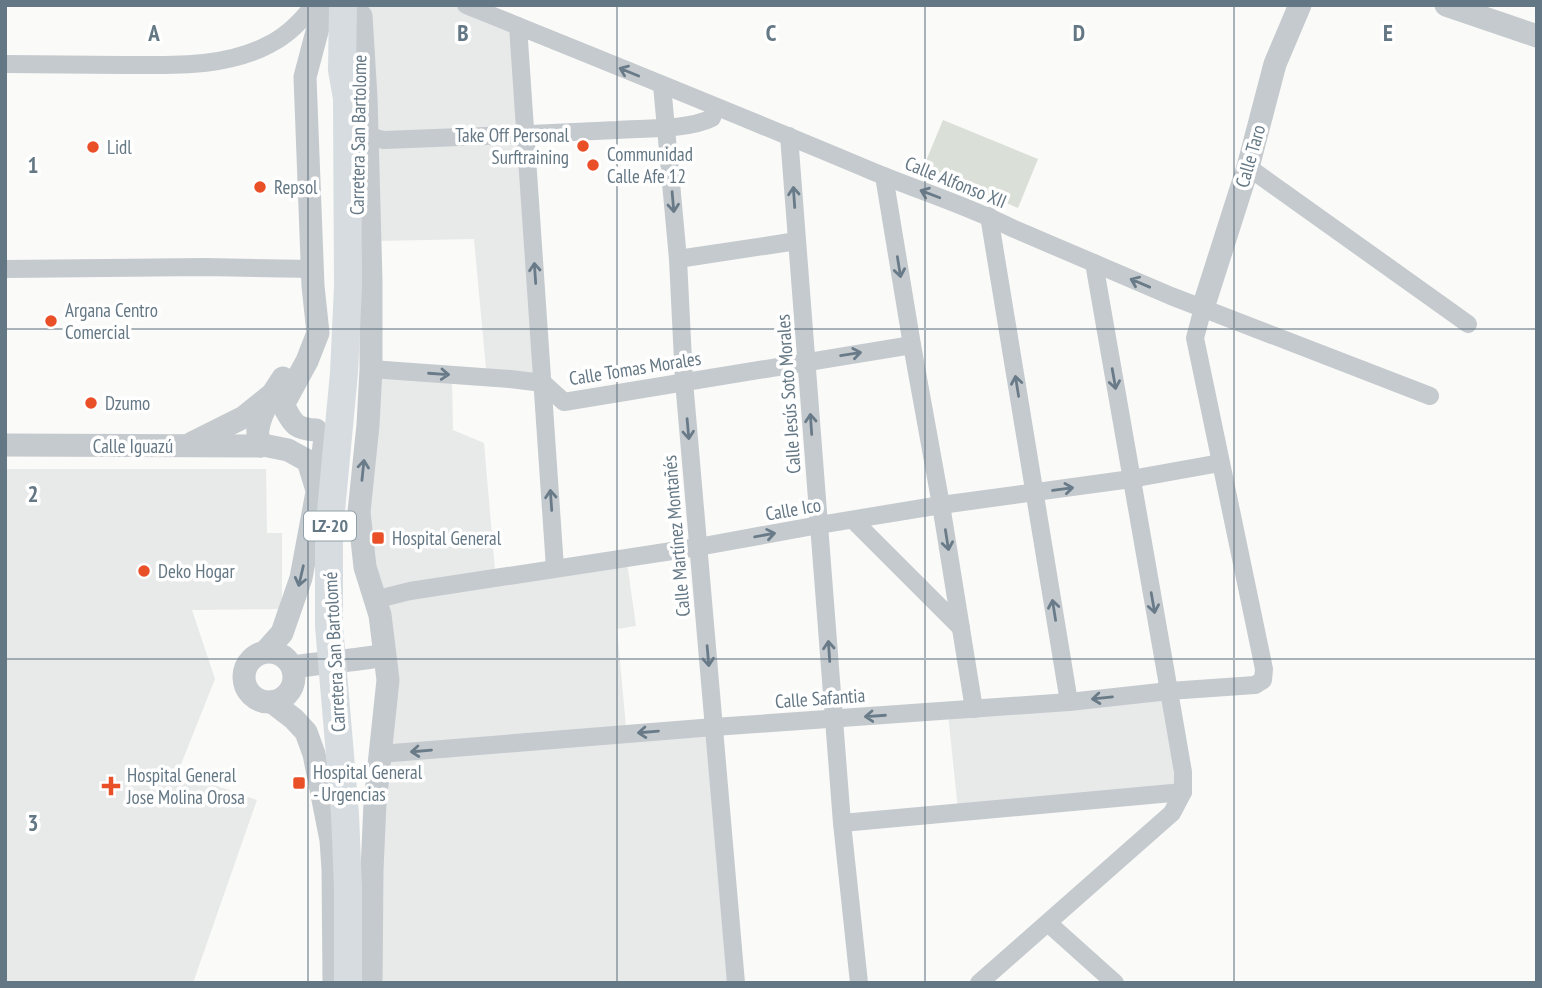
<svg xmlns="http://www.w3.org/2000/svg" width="1542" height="988" viewBox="0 0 1542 988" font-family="'PT Sans Narrow',sans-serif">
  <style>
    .built { fill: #e8e9e9 }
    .green { fill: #dae0d7 }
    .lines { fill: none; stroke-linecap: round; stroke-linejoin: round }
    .minor { stroke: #c5cace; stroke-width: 18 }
    .tertiary { stroke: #c5cace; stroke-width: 23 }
    .primary { stroke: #d6dcdf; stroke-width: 28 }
    .oneway { stroke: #697b88 }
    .grid { fill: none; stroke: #647784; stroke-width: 2; stroke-opacity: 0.55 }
    .poi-dot { fill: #ea5028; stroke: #fff; stroke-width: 2.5 }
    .labels { text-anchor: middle; stroke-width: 7; stroke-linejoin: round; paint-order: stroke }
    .shield { fill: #fff; stroke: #92a0a9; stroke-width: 2 }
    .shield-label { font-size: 18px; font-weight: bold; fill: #647784 }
    .street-label { font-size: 19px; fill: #647784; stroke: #fff }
    .poi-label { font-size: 19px; fill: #647784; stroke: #fff; text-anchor: start }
    .grid-label { font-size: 23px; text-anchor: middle; font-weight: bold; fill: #647784; stroke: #fff; stroke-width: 7; stroke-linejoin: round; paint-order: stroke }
  </style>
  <rect width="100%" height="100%" fill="#fafaf8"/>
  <g class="built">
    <polygon points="364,5 453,5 514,32 539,379 486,369 474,239 376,241"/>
    <polygon points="374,374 452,379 453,430 484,443 496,581 627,562 636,626 617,629 627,738 710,731 731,983 377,983 384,768 365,516"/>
    <polygon points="5,469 266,469 267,533 282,533 282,609 192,610 215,679 178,772 257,800 193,983 5,983"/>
    <polygon points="1166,695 1179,788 958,810 948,714"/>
  </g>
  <polygon class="green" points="943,120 1038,159 1018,208 923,168"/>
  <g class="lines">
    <g class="minor">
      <path d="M466 5C602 60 739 115 874 172 920 191 968 206 1012 228L1171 296 1430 396"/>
      <polyline points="518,26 555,568"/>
      <path d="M5 64C45 64 84 65 123 65 172 65 226 68 270 44 288 35 301 21 314 5"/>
      <polyline points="662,85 678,259 684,381 736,983"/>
      <path d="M367 136 384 140C462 137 539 134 617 130 644 128 688 130 712 118L715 107"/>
      <polyline points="789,136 842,823 859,983"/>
      <polyline points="1248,167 1468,324"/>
      <polyline points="884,176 912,345 941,505 974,709"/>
      <polyline points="989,216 1069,702"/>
      <polyline points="678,259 797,241"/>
      <polyline points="1094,263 1169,691 1183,772 1183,792"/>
      <polyline points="5,269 205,267 313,269"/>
      <polyline points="371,369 510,379 543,383 564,402 912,345"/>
      <polyline points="853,520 961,628"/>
      <polyline points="374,600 410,591 698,547 819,525 941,505 1131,479 1220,463"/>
      <polyline points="380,754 714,727 1069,702 1169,691 1255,685 1263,680 1264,669 1195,338 1203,308"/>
      <polyline points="842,823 1183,792"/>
      <polyline points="1048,923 1115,983"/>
      <polyline points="979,983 1172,813 1183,792"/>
    </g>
    <g class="tertiary">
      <polyline points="1446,5 1537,36"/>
      <polyline points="361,16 366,97 371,281 371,369 368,425 359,512 365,567 380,615 388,680 375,803 372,870 371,983"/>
      <polyline points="1203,308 1248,167 1275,64 1300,5"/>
      <path d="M316 430C294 429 293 423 283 405L307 361 318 333 313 286 305 77 324 5"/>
      <polyline points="192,443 244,417 270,396"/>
      <polyline points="5,445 260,446"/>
      <path d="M260 446C259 441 257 434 258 429 261 411 273 393 283 378"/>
      <polyline points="268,446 288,450 308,461 316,487"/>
      <polyline points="266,651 282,633 301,578 320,476 325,438"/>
      <circle cx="269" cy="677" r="25"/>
      <path d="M293 667C324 662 354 661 384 655"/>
      <polyline points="272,702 294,719 306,732 314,754 331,840 333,870 334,983"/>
    </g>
    <polyline class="primary" points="343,5 342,70 347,98 348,287 344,373 329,532 329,626 345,814 348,888 348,983"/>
  </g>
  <defs><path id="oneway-shaft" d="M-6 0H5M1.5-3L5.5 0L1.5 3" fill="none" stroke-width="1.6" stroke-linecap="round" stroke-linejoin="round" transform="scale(1.75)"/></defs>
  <g class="oneway">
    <use href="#oneway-shaft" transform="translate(629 72) rotate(-158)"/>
    <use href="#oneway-shaft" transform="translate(930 194) rotate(-159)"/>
    <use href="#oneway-shaft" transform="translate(794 197) rotate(-94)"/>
    <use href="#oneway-shaft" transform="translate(673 202) rotate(85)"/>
    <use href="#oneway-shaft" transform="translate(899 267) rotate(81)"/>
    <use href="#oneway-shaft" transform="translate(535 273) rotate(-94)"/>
    <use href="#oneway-shaft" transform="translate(1140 283) rotate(-157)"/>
    <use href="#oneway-shaft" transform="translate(851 354) rotate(-9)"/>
    <use href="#oneway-shaft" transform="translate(439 374) rotate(4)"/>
    <use href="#oneway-shaft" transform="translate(1114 379) rotate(80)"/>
    <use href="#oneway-shaft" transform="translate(1017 386) rotate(-99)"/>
    <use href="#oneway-shaft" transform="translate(811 424) rotate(-94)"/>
    <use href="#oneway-shaft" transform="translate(688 429) rotate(85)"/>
    <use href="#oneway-shaft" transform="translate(363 470) rotate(-84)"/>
    <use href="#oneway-shaft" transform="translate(1063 489) rotate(-8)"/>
    <use href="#oneway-shaft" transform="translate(551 500) rotate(-94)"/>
    <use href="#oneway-shaft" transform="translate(765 535) rotate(-10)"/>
    <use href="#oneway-shaft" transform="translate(947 540) rotate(81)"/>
    <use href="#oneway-shaft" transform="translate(301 576) rotate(103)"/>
    <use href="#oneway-shaft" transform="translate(1153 603) rotate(80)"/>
    <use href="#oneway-shaft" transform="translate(1054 610) rotate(-99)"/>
    <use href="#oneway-shaft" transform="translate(829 651) rotate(-94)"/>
    <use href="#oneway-shaft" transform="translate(708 656) rotate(85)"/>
    <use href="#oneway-shaft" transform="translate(1102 698) rotate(174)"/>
    <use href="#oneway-shaft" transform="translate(875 716) rotate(176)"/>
    <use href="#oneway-shaft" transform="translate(648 732) rotate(175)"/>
    <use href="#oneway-shaft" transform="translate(421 751) rotate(175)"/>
  </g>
  <path class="grid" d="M308 5V983M617 5V983M925 5V983M1234 5V983M5 329H1537M5 659H1537"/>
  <g class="poi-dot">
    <circle cx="583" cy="146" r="7"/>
    <circle cx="93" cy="147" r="7"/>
    <circle cx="593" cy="165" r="7"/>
    <circle cx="260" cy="187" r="7"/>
    <circle cx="51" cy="321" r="7"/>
    <circle cx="91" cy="403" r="7"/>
    <rect x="371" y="531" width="14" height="14" rx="3.5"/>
    <circle cx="144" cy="571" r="7"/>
    <rect x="292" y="776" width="14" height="14" rx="3.5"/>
    <path d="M107.5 775.5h7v7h7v7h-7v7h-7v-7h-7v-7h7z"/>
  </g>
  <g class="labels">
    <rect class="shield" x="304" y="511.5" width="52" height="29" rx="5"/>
    <g class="shield-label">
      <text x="330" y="532">LZ-20</text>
    </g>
    <g class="street-label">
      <text transform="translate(358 135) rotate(-89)" y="7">Carretera San Bartolome</text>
      <text transform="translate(1250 156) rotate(-74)" y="7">Calle Taro</text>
      <text transform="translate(956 182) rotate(22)" y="7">Calle Alfonso XII</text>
      <text transform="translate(635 368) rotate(-9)" y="7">Calle Tomas Morales</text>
      <text transform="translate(788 394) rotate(-94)" y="7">Calle Jesús Soto Morales</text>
      <text x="133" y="453">Calle Iguazú</text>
      <text transform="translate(793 509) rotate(-10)" y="7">Calle Ico</text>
      <text transform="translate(676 536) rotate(-95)" y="7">Calle Martínez Montañés</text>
      <text transform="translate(334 652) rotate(-93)" y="7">Carretera San Bartolomé</text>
      <text transform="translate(820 698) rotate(-4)" y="7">Calle Safantia</text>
    </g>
    <g class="poi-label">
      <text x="569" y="142" text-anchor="end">Take Off Personal<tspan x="569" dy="22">Surftraining</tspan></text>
      <text x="107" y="154">Lidl</text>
      <text x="607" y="161">Communidad<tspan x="607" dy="22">Calle Afe 12</tspan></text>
      <text x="274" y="194">Repsol</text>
      <text x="65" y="317">Argana Centro<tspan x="65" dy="22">Comercial</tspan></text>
      <text x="105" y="410">Dzumo</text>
      <text x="392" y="545">Hospital General</text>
      <text x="158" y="578">Deko Hogar</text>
      <text x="313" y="779">Hospital General<tspan x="313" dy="22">- Urgencias</tspan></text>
      <text x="127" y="782">Hospital General<tspan x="127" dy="22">Jose Molina Orosa</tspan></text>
    </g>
  </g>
  <g class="grid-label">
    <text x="154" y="41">A</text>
    <text x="463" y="41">B</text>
    <text x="771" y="41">C</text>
    <text x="1079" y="41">D</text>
    <text x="1388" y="41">E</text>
    <text x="33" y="173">1</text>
    <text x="33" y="502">2</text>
    <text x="33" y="831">3</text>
  </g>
  <rect width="1542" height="988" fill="none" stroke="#647784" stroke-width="14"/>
</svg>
